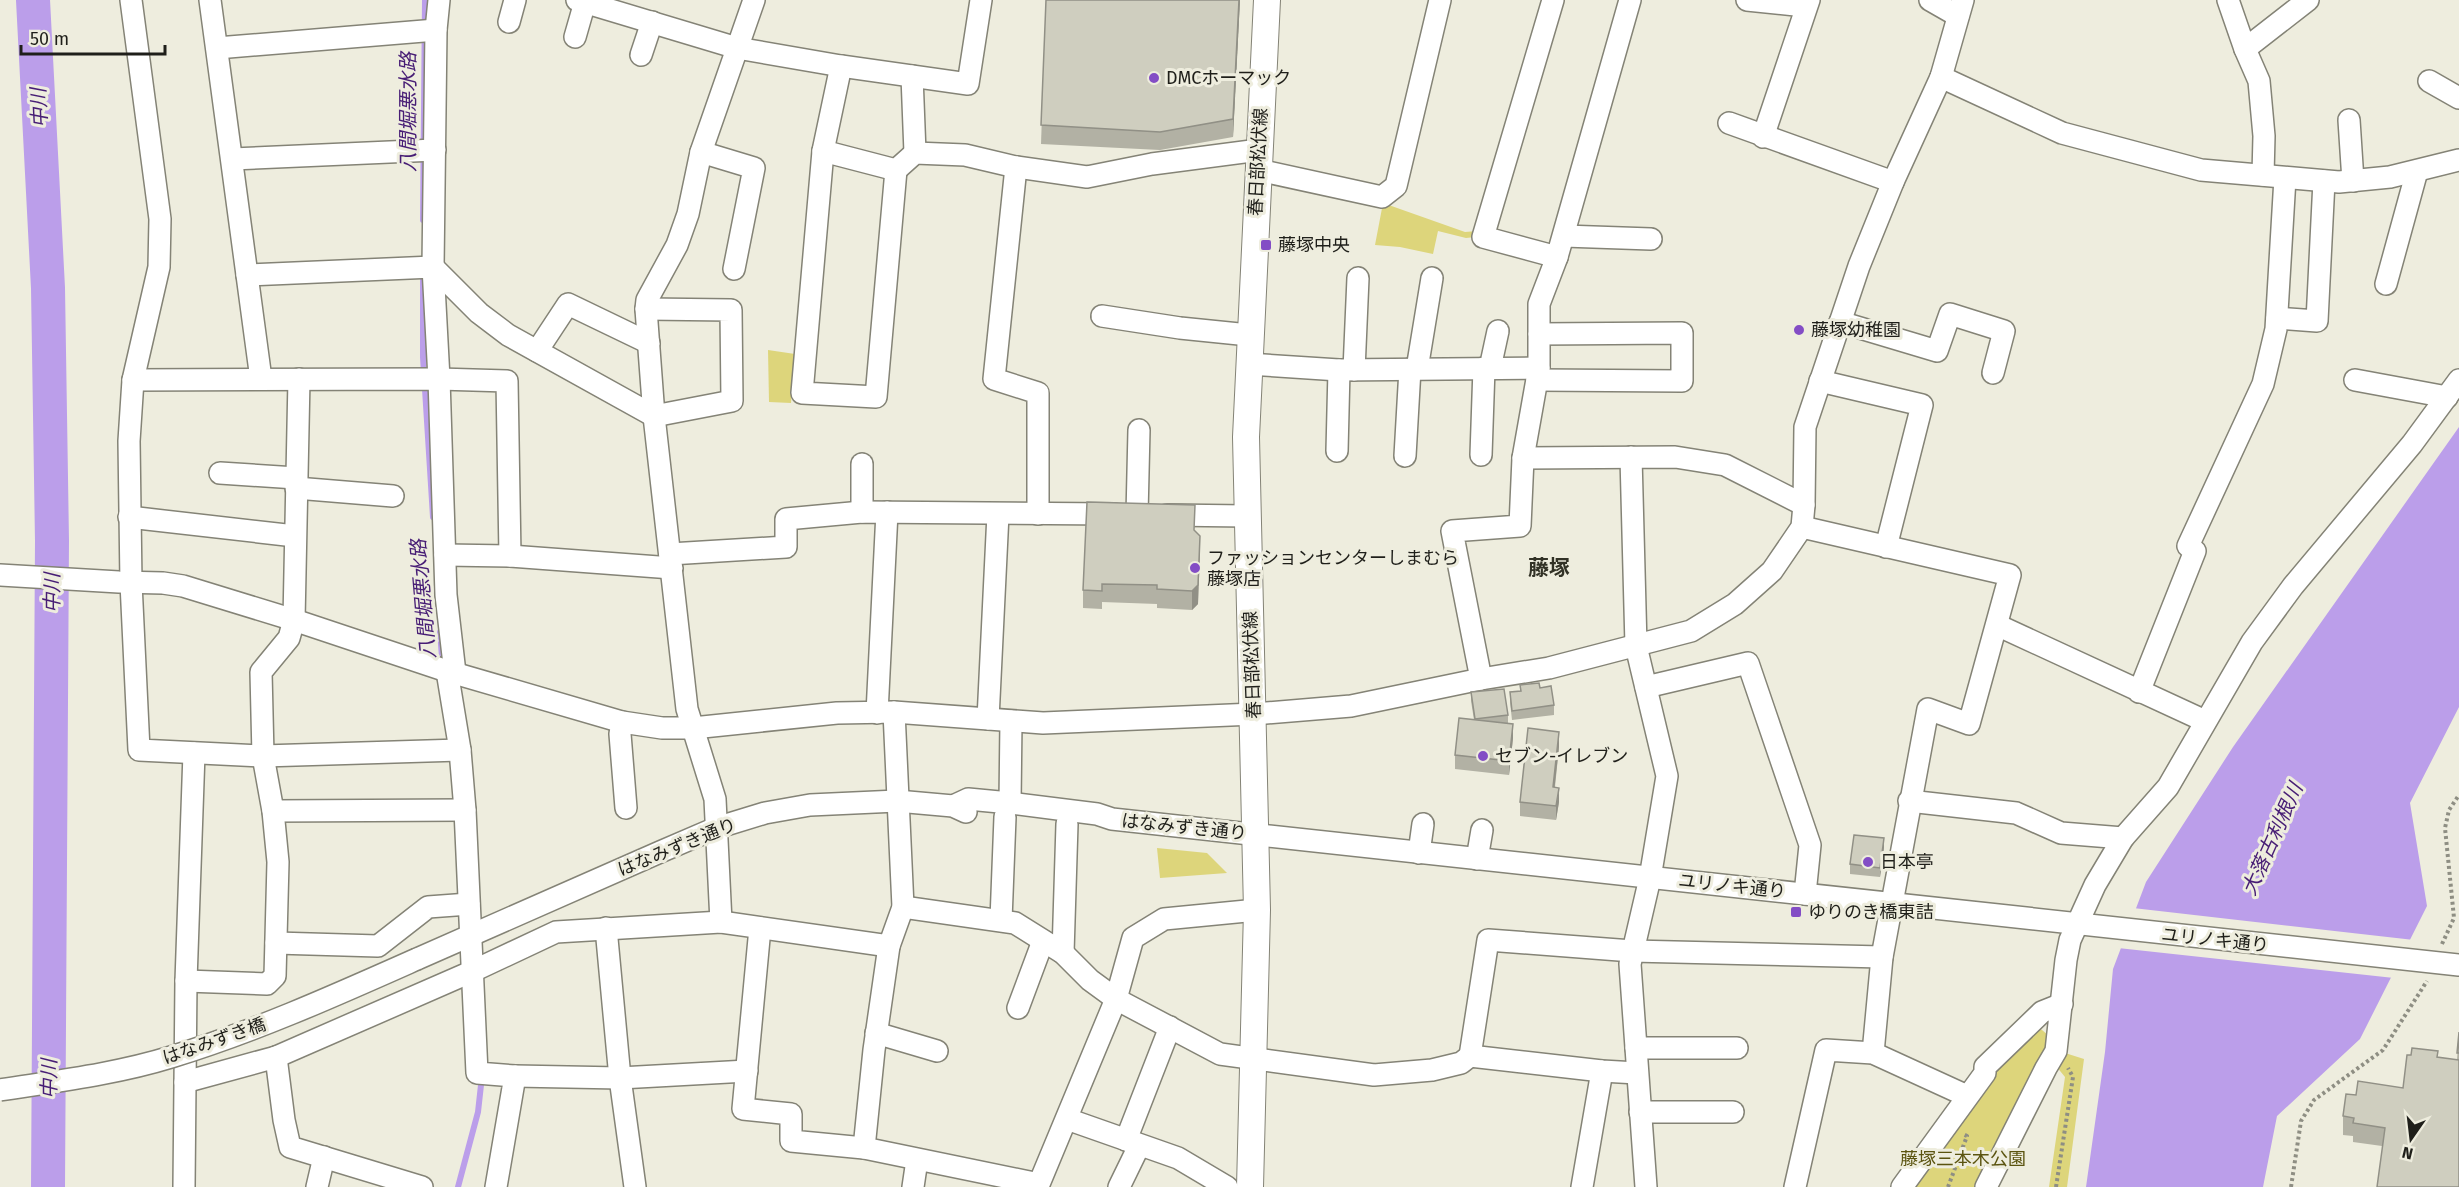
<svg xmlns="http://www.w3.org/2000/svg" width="2459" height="1187" viewBox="0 0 2459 1187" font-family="'Fira Sans','Noto Sans JP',sans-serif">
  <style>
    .green { fill: #ddd57b }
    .water { fill: #bb9eea }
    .pier { fill: #eeedde }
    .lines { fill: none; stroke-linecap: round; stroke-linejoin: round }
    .stream { stroke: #bb9eea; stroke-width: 6 }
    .river { stroke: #bb9eea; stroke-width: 34 }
    .minor-casing { stroke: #848376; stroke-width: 24 }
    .major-casing { stroke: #848376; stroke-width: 28 }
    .path { stroke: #8e8e83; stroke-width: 4; stroke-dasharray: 3 3; stroke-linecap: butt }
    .minor { stroke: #fff; stroke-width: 21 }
    .major { stroke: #fff; stroke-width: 26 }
    .minor-bridge-casing { stroke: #848376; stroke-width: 24; stroke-linecap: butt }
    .minor-bridge { stroke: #fff; stroke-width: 21 }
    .wall { fill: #b2b1a4 }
    .shaded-wall { fill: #919086 }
    .building { fill: #cfcebf; stroke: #919086; stroke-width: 1.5 }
    .poi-dot { fill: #834dc5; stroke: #eeedde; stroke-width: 2 }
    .labels { text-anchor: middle; stroke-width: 6; stroke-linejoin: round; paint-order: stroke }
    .poi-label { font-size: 18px; fill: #1f1f1a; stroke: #eeedde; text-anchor: start }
    .street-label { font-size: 18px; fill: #1f1f1a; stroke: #eeedde }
    .park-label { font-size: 18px; fill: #5b5410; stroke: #eeedde }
    .water-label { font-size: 20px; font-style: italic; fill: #471d75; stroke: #eeedde }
    .quarter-label { font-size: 21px; font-weight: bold; fill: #323226; stroke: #eeedde }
  </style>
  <rect width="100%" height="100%" fill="#eeedde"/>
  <g class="green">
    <polygon points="1383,203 1465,232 1477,231 1475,237 1466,238 1438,231 1433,254 1400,247 1375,245"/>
    <polygon points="768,350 795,354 791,403 769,402"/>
    <polygon points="1157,848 1207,853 1227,873 1160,878"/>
    <polygon points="2036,1025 2048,1035 2046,1047 2084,1059 2067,1187 2049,1187 2065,1077 2056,1066 1980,1187 1911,1187 2005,1055"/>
  </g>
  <polygon class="water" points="2459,427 2459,707 2410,803 2427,906 2360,1039 2277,1116 2263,1187 2086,1187 2105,1052 2113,969 2146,882 2233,747"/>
  <polygon class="pier" points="2133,908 2414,940 2394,978 2118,948"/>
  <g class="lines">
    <g class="stream">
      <polyline points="423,220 425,0"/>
      <polyline points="423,270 423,357 433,517"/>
      <polyline points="440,632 442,657 446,666"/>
      <polyline points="458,1187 478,1112 482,1076"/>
    </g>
    <polyline class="river" points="33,0 48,288 52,541 48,1187"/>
    <defs>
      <g id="minor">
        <polyline points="131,0 160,219 159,267 133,380 129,441 131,583 139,750 263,756 460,750"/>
        <polyline points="210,0 261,379"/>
        <polyline points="439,0 436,30 433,267 439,379 446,595 455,673"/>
        <polyline points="577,0 737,48 841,66 968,84 981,0"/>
        <polyline points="1553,0 1483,237 1557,257"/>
        <polyline points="1747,0 1805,6"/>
        <polyline points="1930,0 1958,16"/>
        <polyline points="2228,0 2245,49 2259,81 2264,136 2263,175"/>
        <polyline points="509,22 515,0"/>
        <polyline points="575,37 585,2"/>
        <polyline points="217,48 436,30"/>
        <polyline points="2245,49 2308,0"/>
        <polyline points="641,55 652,22"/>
        <polyline points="841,66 823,151 802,393 876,397 896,170"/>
        <polyline points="912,76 915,153"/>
        <polyline points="1941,77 2062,133 2201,170 2339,182 2390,177 2459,160"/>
        <polyline points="2429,81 2459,98"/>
        <polyline points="2349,120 2353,181"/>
        <polyline points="1729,123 1893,182"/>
        <polyline points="1763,137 1809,0"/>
        <polyline points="823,151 896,170 915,153 965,155 1016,167 1087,177 1152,164 1259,150"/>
        <polyline points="701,152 754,168 734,269"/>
        <polyline points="232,159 435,150"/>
        <polyline points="1016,167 994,379 1038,393 1038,514"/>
        <polyline points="1258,170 1382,197 1396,186 1440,0"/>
        <polyline points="1564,236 1651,239"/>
        <polyline points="247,275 433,267 479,313 508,335 654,416 732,401 731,310 646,309"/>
        <polyline points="2386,284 2417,171"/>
        <polyline points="1102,316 1180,328 1249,335"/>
        <polyline points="2277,318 2317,321 2324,181"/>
        <polyline points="1840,322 1937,351 1950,314 2004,331 1993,373"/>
        <polyline points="537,351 568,304 649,343"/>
        <polyline points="1248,364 1339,370 1539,368"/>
        <polyline points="1490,368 1498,331"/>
        <polyline points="1417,369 1432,278"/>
        <polyline points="1354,370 1358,278"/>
        <polyline points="133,380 439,379 507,381 510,556"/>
        <polyline points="1537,380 1682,381 1682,333 1539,334"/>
        <polyline points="2355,380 2447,397"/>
        <polyline points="1820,381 1922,405 1886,547"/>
        <polyline points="1337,451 1339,370"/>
        <polyline points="1481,455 1484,368"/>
        <polyline points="1405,456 1410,369"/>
        <polyline points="1631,457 1636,646 1667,776 1650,878 1630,964 1646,1187"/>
        <polyline points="1523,458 1675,457 1725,465 1804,505"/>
        <polyline points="220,473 296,478"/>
        <polyline points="296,488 393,496"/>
        <polyline points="862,512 862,464"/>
        <polyline points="1137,515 1139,430"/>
        <polyline points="1167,515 1247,516"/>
        <polyline points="129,517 295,536"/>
        <polyline points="1802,527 2010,575 1969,724 1928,709 1882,957 1873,1053"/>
        <polyline points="670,554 786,547 786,519 862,512 1114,514"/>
        <polyline points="445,555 510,556 672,568"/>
        <polyline points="0,575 119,582 163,583 183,586 294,620 447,671 622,722 662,728 693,728 837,713 894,712 1043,723 1254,714 1351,706 1481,679 1549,668 1691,631 1735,604 1772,571 1802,527 1804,505 1805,427 1859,266 1893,182 1941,77 1963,0"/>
        <polyline points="1997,625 2205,721"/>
        <polyline points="447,671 460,750 465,810 477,1073 515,1076 496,1187"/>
        <polyline points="1481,679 1452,531 1520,526 1523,458 1539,368 1539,304 1557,257 1630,0"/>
        <polyline points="1646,687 1748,663 1810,845 1805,894"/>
        <polyline points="2139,692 2195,551 2188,546 2263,384 2276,329 2285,178"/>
        <polyline points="877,713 887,512"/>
        <polyline points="988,719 998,514"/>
        <polyline points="622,722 620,734 626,808"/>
        <polyline points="1909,801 2016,813 2061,833 2123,838"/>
        <polyline points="1010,803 1011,721"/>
        <polyline points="953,806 968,799 1010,803 1097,814 1112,819 2459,965"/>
        <polyline points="273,811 465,810"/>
        <polyline points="1419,853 1423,824"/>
        <polyline points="1477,859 1482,830"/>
        <polyline points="903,907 1015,923 1063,953 1090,980 1116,999 1220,1054 1374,1075 1432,1070 1461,1063 1470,1056 1602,1071 1637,1073"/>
        <polyline points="1001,920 1005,817"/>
        <polyline points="721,922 715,799 687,709 654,416 646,309 647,300 677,245 688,214 701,152 754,0"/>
        <polyline points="606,928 620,1078 635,1187"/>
        <polyline points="760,928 743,1109 791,1114 791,1141 864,1148"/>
        <polyline points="276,943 378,946 428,907 469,904"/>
        <polyline points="889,946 874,1050 864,1148 1039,1184 1116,999 1133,938 1164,919 1257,910"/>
        <polyline points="1063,953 1067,824"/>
        <polyline points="417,959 660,852 716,828 765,813 810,805 897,801 953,806 966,812"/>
        <polyline points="186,981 267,984 275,976 278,862 273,811 263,756 261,672 289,638 294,620 299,379"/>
        <polyline points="1018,1008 1043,941"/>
        <polyline points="876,1033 937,1051"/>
        <polyline points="1636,1048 1737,1048"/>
        <polyline points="1470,1056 1488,940 1632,951 1882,957"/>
        <polyline points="276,1057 284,1120 290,1147 422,1187"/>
        <polyline points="515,1076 620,1078 747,1071"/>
        <polyline points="185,1082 276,1057 473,971 556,932 721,922 889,946 903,907 894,712"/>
        <polyline points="1640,1112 1733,1112"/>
        <polyline points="1067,1119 1178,1158 1227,1187"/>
        <polyline points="1126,1140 1170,1027"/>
        <polyline points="184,1187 186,981 194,753"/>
        <polyline points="317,1187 324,1157"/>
        <polyline points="913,1187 917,1160"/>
        <polyline points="1119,1187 1139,1146"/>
        <polyline points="1582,1187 1602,1071"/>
        <polyline points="1795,1187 1826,1050 1873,1053 1967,1096"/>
        <polyline points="1902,1187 1985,1073 1985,1067 2042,1012 2062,1004"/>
        <polyline points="1986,1187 2046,1068 2056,1051 2066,960 2070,940 2095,885 2123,838 2168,787 2252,642 2293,586 2412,444 2459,380"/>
      </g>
      <polyline id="major" points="1250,1187 1257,910 1246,437 1267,0"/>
    </defs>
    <use href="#minor" class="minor-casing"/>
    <use href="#major" class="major-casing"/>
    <g class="path">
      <polyline points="2442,944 2454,918 2445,828 2449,810 2459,795"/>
      <polyline points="1948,1187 1967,1136 1963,1134"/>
      <polyline points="2056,1187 2073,1077 2068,1068"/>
      <polyline points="2291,1187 2301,1121 2314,1100 2383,1050 2427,981"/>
    </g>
    <use href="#minor" class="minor"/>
    <use href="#major" class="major"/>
    <defs>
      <path id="minor-bridge" d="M0 1090C57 1081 116 1074 171 1057 256 1031 336 995 417 959"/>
    </defs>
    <use href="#minor-bridge" class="minor-bridge-casing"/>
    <use href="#minor-bridge" class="minor-bridge"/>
  </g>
  <g class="wall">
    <polygon points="1046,0 1240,0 1233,137 1160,150 1041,144"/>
    <polygon points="1194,531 1200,554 1198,604 1192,610 1157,608 1157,604 1102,602 1102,609 1083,608 1083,590"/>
    <polygon points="1520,685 1540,688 1554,705 1554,715 1512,720 1510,702 1510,692 1520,691"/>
    <polygon points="1471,692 1508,715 1508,723 1513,738 1509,775 1455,769 1455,755 1474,720 1471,701"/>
    <polygon points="1559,747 1555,787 1559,802 1556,820 1520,816 1520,802"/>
    <polygon points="1884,847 1880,877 1850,874 1850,864"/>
    <polygon points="2459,1032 2459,1187 2382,1146 2353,1142 2353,1136 2343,1135 2343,1116 2356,1095 2403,1088 2438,1057 2457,1060"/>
  </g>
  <g class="shaded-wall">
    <polygon points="1239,0 1240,0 1233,137 1233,119"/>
    <polygon points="1200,536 1198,604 1192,610 1192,591"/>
    <polygon points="1513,724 1513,738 1509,775 1509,761"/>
    <polygon points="1559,732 1559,747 1553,801 1553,787"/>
    <polygon points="1559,788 1559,802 1556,820 1556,806"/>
    <polygon points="1884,838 1884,847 1880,877 1880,868"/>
  </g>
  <g class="building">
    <polygon points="1046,0 1239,0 1233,119 1160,132 1041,125"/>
    <polygon points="1087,502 1195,505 1194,530 1200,536 1198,585 1192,591 1157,589 1157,585 1102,584 1102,591 1083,590"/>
    <polygon points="1539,683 1540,688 1551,686 1554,705 1512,711 1510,692 1521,691 1520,685"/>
    <polygon points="1504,689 1508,715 1475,719 1471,692"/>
    <polygon points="1459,718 1513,724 1509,761 1455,755"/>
    <polygon points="1528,728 1559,732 1553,787 1559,788 1556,806 1520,802"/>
    <polygon points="1854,835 1884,838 1880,868 1850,864"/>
    <polygon points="2459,1032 2459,1053 2457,1053"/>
    <polygon points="2412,1048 2438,1051 2437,1057 2459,1060 2459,1187 2377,1187 2385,1128 2353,1123 2354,1118 2343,1116 2346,1094 2356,1095 2358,1081 2403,1088 2407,1055 2411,1055"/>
  </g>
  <g class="poi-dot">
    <circle cx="1154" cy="78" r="6"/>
    <rect x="1260" y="239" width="12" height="12" rx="3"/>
    <circle cx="1799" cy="330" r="6"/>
    <circle cx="1195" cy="568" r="6"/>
    <circle cx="1483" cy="756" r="6"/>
    <circle cx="1868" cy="862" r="6"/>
    <rect x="1790" y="906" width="12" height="12" rx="3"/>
  </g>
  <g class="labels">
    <g class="poi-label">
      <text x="1166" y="84">DMCホーマック</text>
      <text x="1278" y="251">藤塚中央</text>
      <text x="1811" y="336">藤塚幼稚園</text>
      <text x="1207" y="564">ファッションセンターしまむら<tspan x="1207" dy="21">藤塚店</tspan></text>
      <text x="1495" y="762">セブン-イレブン</text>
      <text x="1880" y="868">日本亭</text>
      <text x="1808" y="918">ゆりのき橋東詰</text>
    </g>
    <g class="street-label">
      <text transform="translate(1258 162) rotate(-87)" y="6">春日部松伏線</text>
      <text transform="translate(1252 665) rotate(-92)" y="6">春日部松伏線</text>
      <text transform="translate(1184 827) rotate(6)" y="6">はなみずき通り</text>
      <text transform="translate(677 847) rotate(-22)" y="6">はなみずき通り</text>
      <text transform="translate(1732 886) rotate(6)" y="6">ユリノキ通り</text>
      <text transform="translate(2215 940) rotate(6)" y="6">ユリノキ通り</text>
      <text transform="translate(214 1041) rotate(-19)" y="6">はなみずき橋</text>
    </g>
    <g class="park-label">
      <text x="1963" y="1165">藤塚三本木公園</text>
    </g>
    <g class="water-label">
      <text transform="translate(39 108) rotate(-93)" y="7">中川</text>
      <text transform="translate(408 112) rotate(-90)" y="7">八間堀悪水路</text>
      <text transform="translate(52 593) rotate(-90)" y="7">中川</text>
      <text transform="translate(423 599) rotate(-95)" y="7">八間堀悪水路</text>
      <text transform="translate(2272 839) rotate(-66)" y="7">大落古利根川</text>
      <text transform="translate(49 1079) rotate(-90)" y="7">中川</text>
    </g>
    <g class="quarter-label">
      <text x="1549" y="575">藤塚</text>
    </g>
  </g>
  <g transform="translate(2411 1139) rotate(194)" stroke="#eeedde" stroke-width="4.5" paint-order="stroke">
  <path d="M0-4.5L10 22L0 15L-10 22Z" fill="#1f1f1a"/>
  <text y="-9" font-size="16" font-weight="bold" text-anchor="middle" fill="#1f1f1a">N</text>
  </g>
  <path d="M21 45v9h144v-9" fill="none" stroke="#1f1f1a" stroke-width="3"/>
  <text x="30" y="45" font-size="18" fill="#1f1f1a" stroke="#eeedde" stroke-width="4.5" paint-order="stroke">50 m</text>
</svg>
